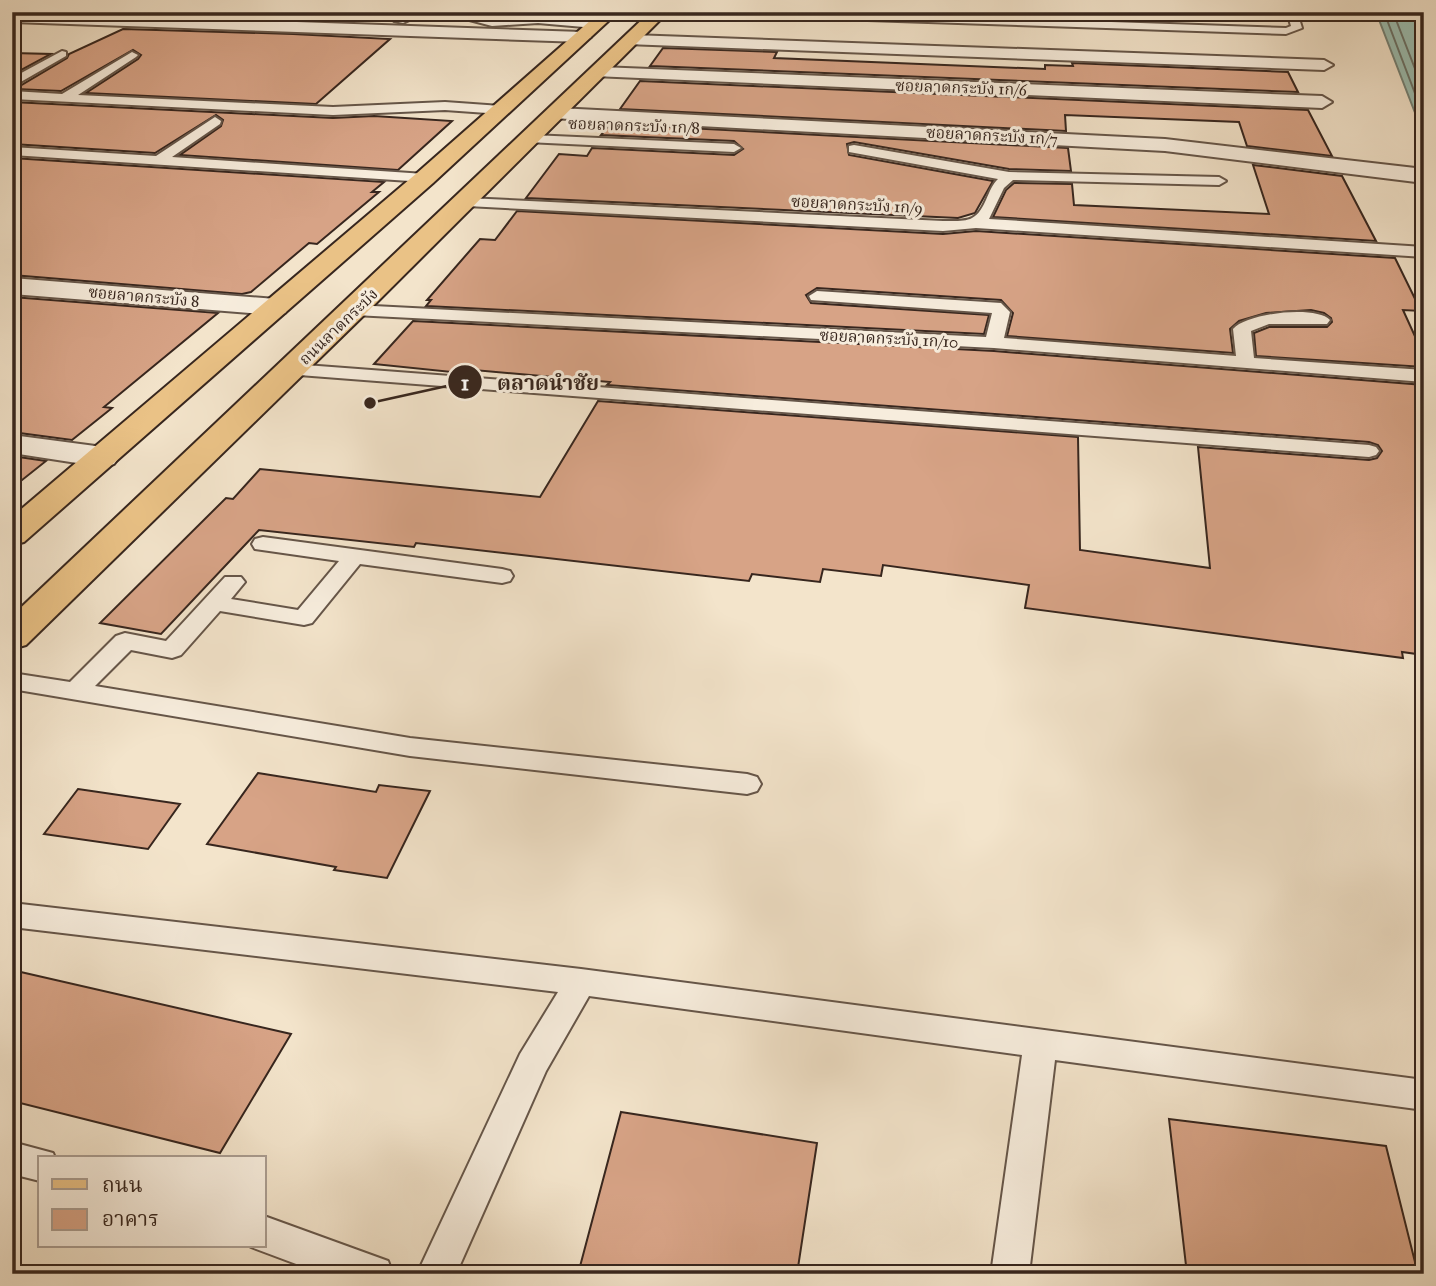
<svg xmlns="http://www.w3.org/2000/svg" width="1436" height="1286" viewBox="0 0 1436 1286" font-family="'IM FELL Great Primer','Noto Serif Thai',serif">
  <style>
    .water { fill: #9cbfb2; stroke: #748277; stroke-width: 2 }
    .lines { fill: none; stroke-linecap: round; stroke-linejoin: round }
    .shore { stroke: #6a7268; stroke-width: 2 }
    .building { fill: #d7a386; stroke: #37261e; stroke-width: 2 }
    .service-casing { stroke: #665649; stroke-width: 4 }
    .minor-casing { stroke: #665649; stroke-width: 4 }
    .primary-casing { stroke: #37261e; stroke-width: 4 }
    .service { fill: #f7eddd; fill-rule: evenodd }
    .minor { fill: #f7eddd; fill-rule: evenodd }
    .primary { fill: #eac286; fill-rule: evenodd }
    .labels { text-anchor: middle; stroke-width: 6; stroke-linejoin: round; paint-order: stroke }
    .far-street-label { font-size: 16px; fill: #37261e; stroke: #f7eddd }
    .leader { fill: none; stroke: #37261e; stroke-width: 2.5 }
    .callout-dot { fill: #37261e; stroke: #f7eddd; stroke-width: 2.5 }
    .mark-label { font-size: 21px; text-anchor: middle; font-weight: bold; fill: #fff }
    .callout-label { font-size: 21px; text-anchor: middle; font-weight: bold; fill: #37261e; stroke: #f7eddd; stroke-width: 6; stroke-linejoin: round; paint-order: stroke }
  </style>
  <rect width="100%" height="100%" fill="#f3e4cb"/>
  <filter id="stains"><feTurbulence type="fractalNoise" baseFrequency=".00286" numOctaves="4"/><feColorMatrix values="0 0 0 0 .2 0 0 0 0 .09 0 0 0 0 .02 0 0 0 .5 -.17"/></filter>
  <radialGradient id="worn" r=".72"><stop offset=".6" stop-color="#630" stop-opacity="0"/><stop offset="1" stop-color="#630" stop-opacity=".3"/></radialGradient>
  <polygon class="water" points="1376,12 1424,12 1424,136"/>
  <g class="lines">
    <g class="shore">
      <polyline points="1384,12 1424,117"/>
      <polyline points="1393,12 1424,92"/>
    </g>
  </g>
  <g class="building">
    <polygon points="123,29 293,34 390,39 316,104 86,93 138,59 141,55 133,50 61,91 15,89 67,58 69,54"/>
    <polygon points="663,48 777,52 774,58 1045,69 1045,65 1073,66 1072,63 1288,72 1298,92 650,66"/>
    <polygon points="12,53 51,54 12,75"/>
    <polygon points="640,81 1308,110 1332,156 1247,146 1239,122 1065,115 1066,131 620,109"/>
    <polygon points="12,102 333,118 374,116 452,121 398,170 180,155 221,126 223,120 216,115 155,153 12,144"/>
    <polygon points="610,124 1068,148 1071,171 1009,169 854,142 847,144 849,155 993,181 975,213 958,218 526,198 559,154 587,156 592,148 734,155 743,149 734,141 601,135"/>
    <polygon points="12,158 384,182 372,192 379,192 317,244 309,243 251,292 242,294 12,275"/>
    <polygon points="1253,165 1342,176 1376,241 993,217 1006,190 1014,183 1072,184 1074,205 1269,214"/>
    <polygon points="517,211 943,234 976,231 1395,258 1421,311 1403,310 1424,356 1424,367 1256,356 1254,333 1269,327 1327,327 1332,322 1331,318 1324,313 1311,310 1266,313 1239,321 1230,329 1233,353 1007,336 1013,313 1001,300 817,288 806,295 811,303 989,315 984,334 426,306 431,300 427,300 480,239 495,240"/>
    <polygon points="12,297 218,313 104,407 112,408 72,440 12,432"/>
    <polygon points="413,321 994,351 1424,385 1424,655 1402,652 1403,658 1025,608 1029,585 883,565 881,576 823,569 820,582 752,574 749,581 416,543 414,547 259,530 161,634 100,623 226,498 233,499 260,469 540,497 598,401 1078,437 1080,550 1210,568 1198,447 1369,460 1377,458 1382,451 1378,445 1369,442 607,385 610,382 474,370 471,374 374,364"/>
    <polygon points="12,456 46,461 12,488"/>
    <polygon points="258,773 376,792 379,785 430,791 387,878 334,870 336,867 207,844"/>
    <polygon points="78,789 180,804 148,849 44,834"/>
    <polygon points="12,970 291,1034 220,1153 12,1101"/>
    <polygon points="621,1112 817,1143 797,1274 578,1274"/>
    <polygon points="1169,1119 1386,1146 1418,1274 1187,1274"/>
  </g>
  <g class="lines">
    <defs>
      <g id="service">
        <polygon points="411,12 426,12 403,23 394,21"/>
        <path d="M462 12H472V15C486 21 529 23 541 12H552L547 18 595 22 600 25 595 28 538 23 492 26 462 18Z"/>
        <polygon points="710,12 816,12 1286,28 1291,26 1287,12 1297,12 1302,28 1286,34 715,15"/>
        <polygon points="62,51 66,52 66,56 12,87 12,78"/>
        <polygon points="132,52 138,55 136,57 78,95 333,107 445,102 501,106 507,110 501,114 445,110 333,115 12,99 12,91 62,94"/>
        <polygon points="215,117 221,121 220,124 172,157 425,174 432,178 425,182 12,155 12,147 156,156"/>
        <polygon points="532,135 734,144 741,148 734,152 527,142 525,139"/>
        <path d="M854 145 1009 172 1219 177 1226 181 1219 185 1013 180 1004 188 989 219 1424 247V257L976 228 943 231 467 206 460 202 467 198 943 221C951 221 965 222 972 218 986 211 987 189 998 179L849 152V146Z"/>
        <path d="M817 291 1001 303 1010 312 1004 338 1236 356 1233 329C1247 313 1316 305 1330 320L1327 324H1269L1251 331 1254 358 1424 370V382L994 348 354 315 345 310 354 305 986 337 992 313 811 300 809 296Z"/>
        <polygon points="292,364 1369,445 1376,447 1379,451 1376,455 1369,457 286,374 283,370 286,366"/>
        <polygon points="263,537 502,569 510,571 513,576 510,581 502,583 360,564 312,623 304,625 220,611 181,655 172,658 131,650 95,686 410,738 747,774 757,777 761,784 757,791 747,794 410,756 12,689 12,673 70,682 116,636 125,633 166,641 225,577 241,577 245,582 231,599 298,610 339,561 255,549 252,544 255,539"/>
        <polygon points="12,903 581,969 1424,1080 1424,1110 1055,1060 1029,1274 991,1274 1022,1055 589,996 546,1071 456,1274 417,1274 520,1054 558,992 12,927"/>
        <polygon points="12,1142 53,1153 55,1158 40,1158 40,1181 12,1174"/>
        <polygon points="264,1216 388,1261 393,1274 323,1274 251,1247 264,1246"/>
      </g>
      <g id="minor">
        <polygon points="12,12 582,32 591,37 582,42 12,22"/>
        <polygon points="632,35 1324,60 1333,65 1324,70 626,44 623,40 626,36"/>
        <polygon points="600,67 1322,96 1332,102 1322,108 594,76 591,72"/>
        <polygon points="558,108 1165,139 1424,169 1424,183 1165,151 551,118 548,114 551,110"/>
        <polygon points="12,278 276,299 285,301 289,307 285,313 276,315 12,294"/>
        <polygon points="12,435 103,447 114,450 119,457 114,464 103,467 12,453"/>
      </g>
      <g id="primary">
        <polygon points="600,12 618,12 433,183 24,542 12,545 12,517 417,173"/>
        <polygon points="650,12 668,12 363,316 26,645 12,649 12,616"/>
      </g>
    </defs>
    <use href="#service" class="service-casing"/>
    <use href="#minor" class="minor-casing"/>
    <use href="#primary" class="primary-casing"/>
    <use href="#service" class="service"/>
    <use href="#minor" class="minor"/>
    <use href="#primary" class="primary"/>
  </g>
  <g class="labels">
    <g class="far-street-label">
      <text transform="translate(961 87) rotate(2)" y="6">ซอยลาดกระบัง 1ก/6</text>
      <text transform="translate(634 125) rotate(2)" y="6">ซอยลาดกระบัง 1ก/8</text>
      <text transform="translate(992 135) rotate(3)" y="6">ซอยลาดกระบัง 1ก/7</text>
      <text transform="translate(857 204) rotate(3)" y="6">ซอยลาดกระบัง 1ก/9</text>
      <text transform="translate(144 296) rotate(5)" y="6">ซอยลาดกระบัง 8</text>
      <text transform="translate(338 326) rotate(-44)" y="6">ถนนลาดกระบัง</text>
      <text transform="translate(889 338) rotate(3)" y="6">ซอยลาดกระบัง 1ก/10</text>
    </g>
  </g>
  <path class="leader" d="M370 403L465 382"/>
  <g class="callout-dot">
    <circle cx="370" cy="403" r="7"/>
    <circle cx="465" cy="382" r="18"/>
  </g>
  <g class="mark-label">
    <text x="465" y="390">1</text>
  </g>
  <g class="callout-label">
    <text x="548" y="390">ตลาดนำชัย</text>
  </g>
  <rect width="1436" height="1286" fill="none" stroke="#f3e4cb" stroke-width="42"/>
  <rect x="14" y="14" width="1408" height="1258" fill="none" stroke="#37261e" stroke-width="3.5"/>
  <rect x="21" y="21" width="1394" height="1244" fill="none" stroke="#37261e" stroke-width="2"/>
  <rect x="38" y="1156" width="228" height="91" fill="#f7eddd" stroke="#aa9d91" stroke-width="2"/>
  <rect x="52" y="1179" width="35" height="10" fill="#eac286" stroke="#aa9d91" stroke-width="2"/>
  <text x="102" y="1192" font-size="21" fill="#37261e">ถนน</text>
  <rect x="52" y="1209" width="35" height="21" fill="#d7a386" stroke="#aa9d91" stroke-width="2"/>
  <text x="102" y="1226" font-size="21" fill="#37261e">อาคาร</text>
  <rect width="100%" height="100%" filter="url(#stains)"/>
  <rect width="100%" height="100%" fill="url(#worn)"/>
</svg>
